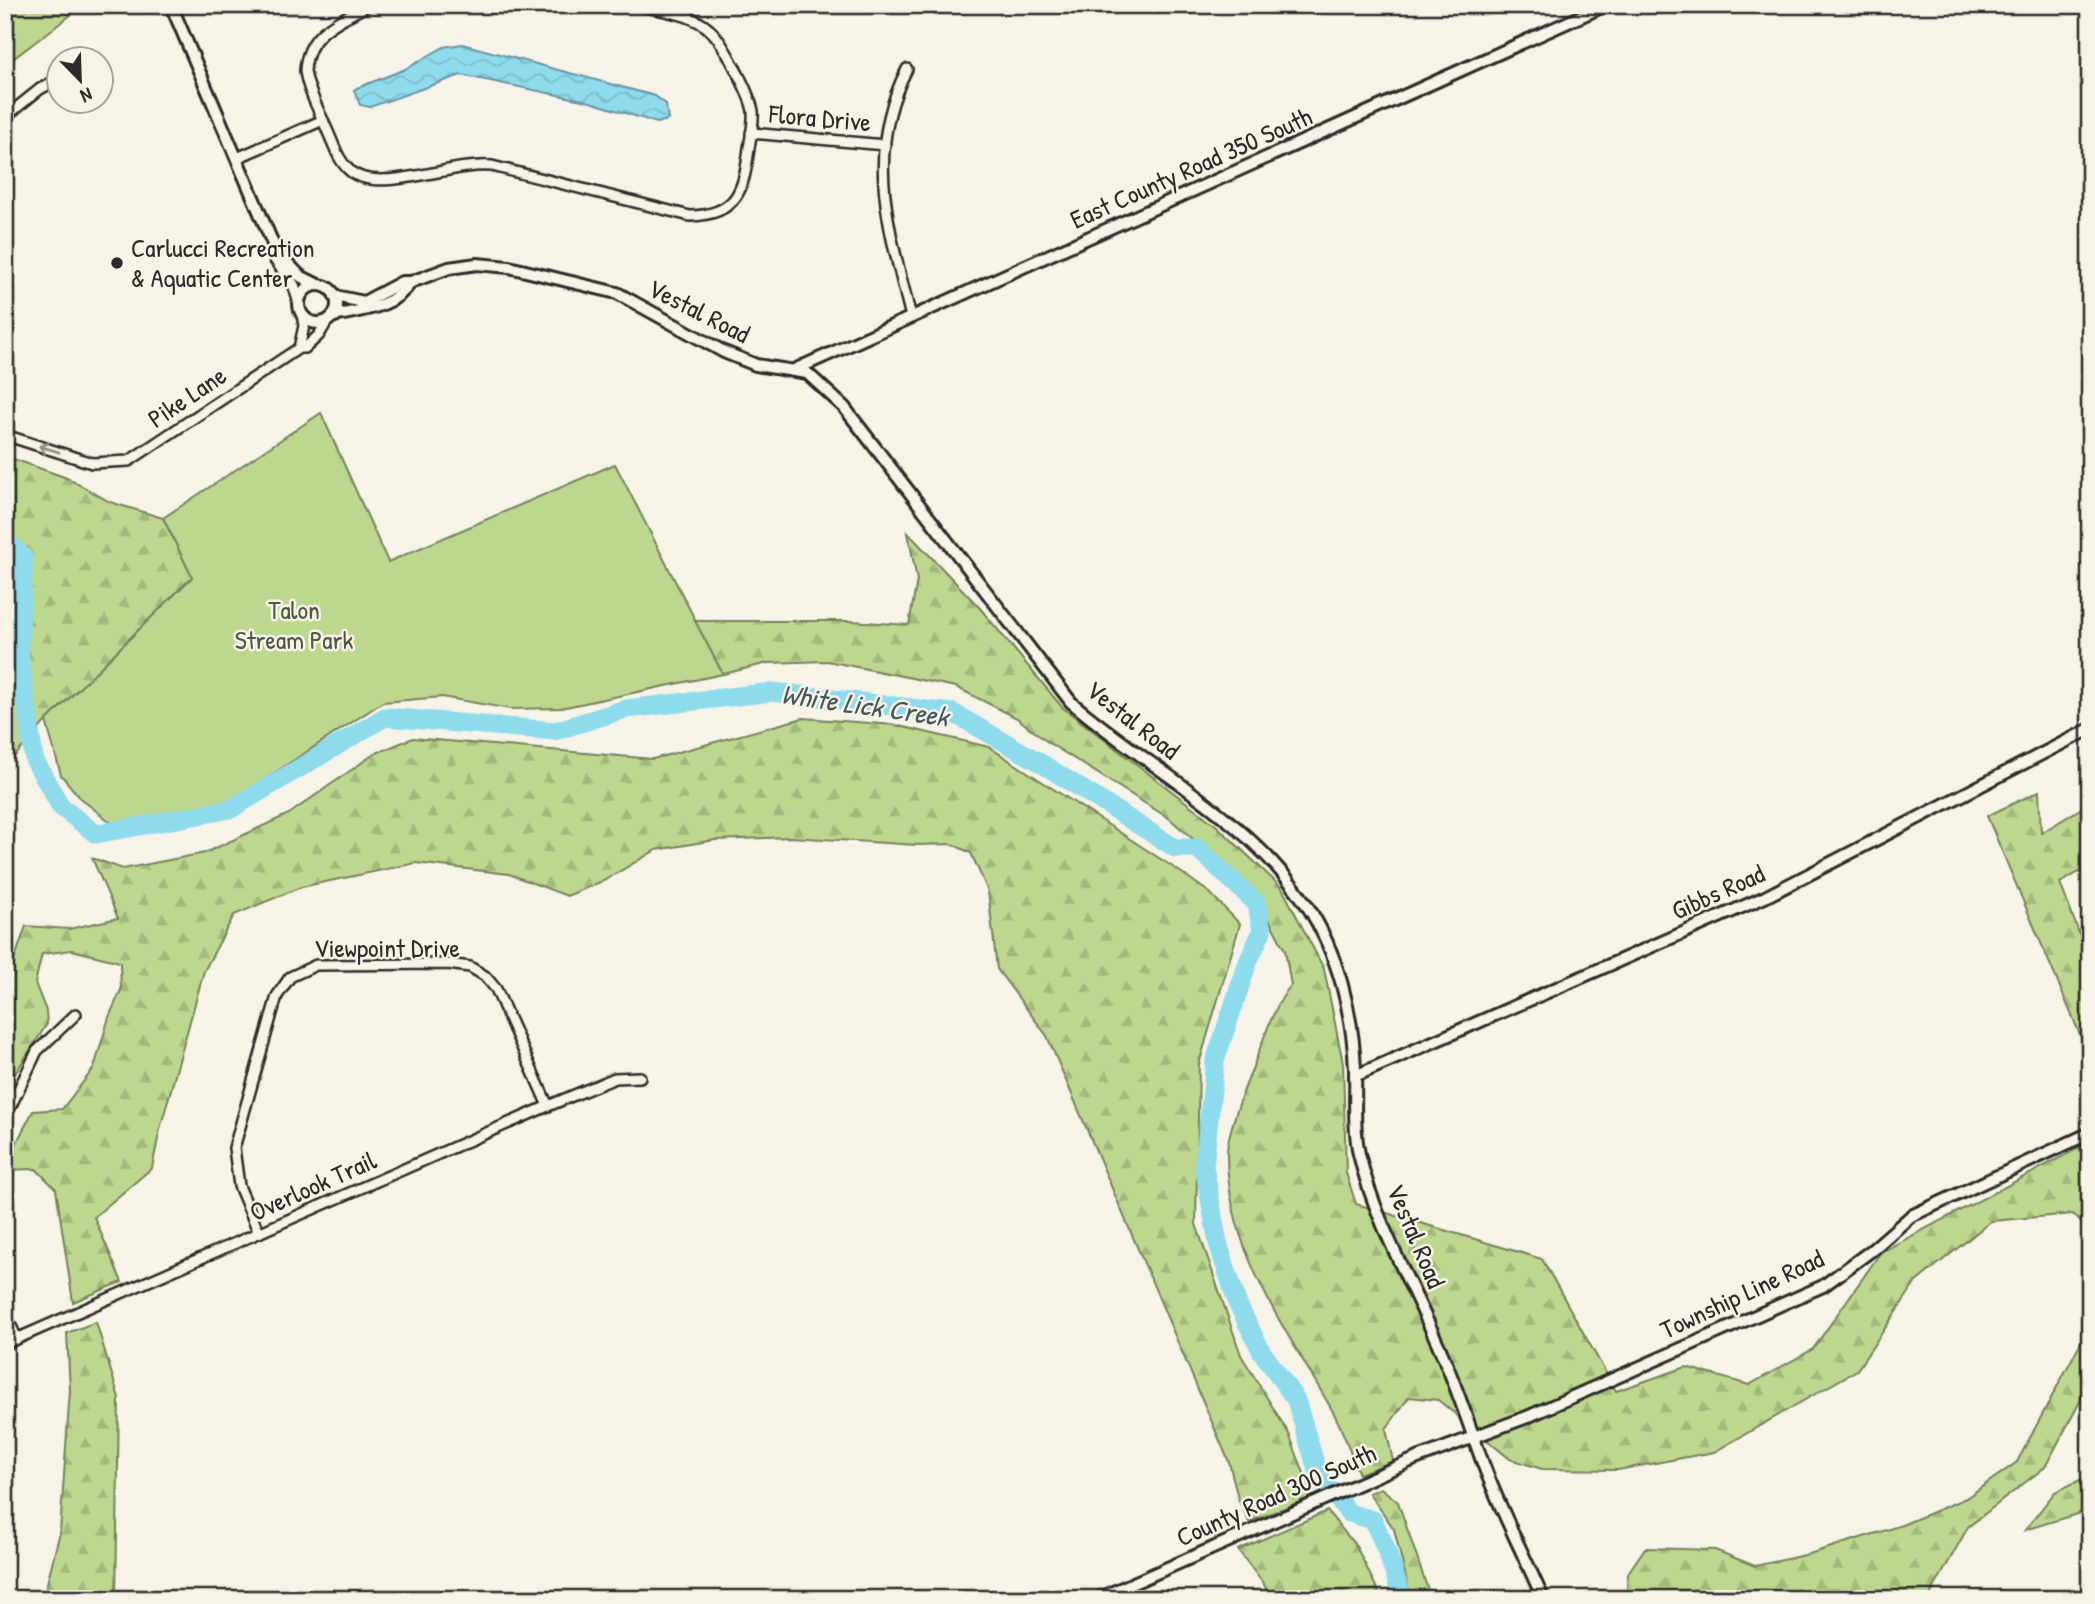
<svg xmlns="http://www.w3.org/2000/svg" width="2095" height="1604" viewBox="0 0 2095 1604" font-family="'Patrick Hand',sans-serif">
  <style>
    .green { fill: #bed78e; stroke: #74815c; stroke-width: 2 }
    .forest { fill: url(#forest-firs); stroke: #74815c; stroke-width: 2 }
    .water { fill: url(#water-waves); stroke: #66959f; stroke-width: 2 }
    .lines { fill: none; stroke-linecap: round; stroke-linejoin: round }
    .river { stroke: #8ddbec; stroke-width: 19 }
    .minor-casing { stroke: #2b2b2b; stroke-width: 14 }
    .tertiary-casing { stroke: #2b2b2b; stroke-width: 16 }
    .minor { stroke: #f7f3e8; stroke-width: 9 }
    .tertiary { stroke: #f7f3e8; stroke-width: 10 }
    .oneway { stroke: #918f8a }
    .poi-dot { fill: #2b2b2b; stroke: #f7f3e8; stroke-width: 2.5 }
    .labels { text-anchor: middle; stroke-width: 5; stroke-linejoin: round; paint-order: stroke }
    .street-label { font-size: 26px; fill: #2b2b2b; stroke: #f7f3e8 }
    .poi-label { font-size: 26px; fill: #2b2b2b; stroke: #f7f3e8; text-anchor: start }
    .park-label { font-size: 26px; fill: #505644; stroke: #f7f3e8 }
    .water-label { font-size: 28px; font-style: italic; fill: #44575b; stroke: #f7f3e8 }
  </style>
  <defs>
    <pattern id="forest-firs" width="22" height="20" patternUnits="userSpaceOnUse" patternTransform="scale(1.75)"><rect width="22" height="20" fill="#bed78e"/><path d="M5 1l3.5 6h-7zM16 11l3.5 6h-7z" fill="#a3b97b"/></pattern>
    <pattern id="water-waves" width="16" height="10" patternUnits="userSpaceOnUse" patternTransform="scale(1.75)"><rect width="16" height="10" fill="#8ddbec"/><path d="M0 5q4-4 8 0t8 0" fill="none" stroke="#7abccb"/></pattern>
  </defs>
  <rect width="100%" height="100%" fill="#f7f3e8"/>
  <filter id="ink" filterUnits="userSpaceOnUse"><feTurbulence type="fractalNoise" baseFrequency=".0143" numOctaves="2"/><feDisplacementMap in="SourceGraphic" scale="14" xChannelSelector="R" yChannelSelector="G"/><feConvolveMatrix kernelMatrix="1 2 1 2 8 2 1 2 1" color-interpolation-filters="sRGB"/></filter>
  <g filter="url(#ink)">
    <g class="green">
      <polygon points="5,5 84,5 5,65"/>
      <polygon points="321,413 388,562 615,464 723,674 561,708 510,709 442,697 383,702 230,802 113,824 81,799 61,775 46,721 192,577 163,518"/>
    </g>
    <g class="forest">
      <polygon points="5,456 67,478 110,502 163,518 192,577 46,721 6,766"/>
      <path d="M908 533 979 607 1062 707 1217 826 1282 888 1324 969 1343 1063 1346 1173 1356 1204 1542 1259 1616 1391 1686 1367 1749 1385 1813 1349 1881 1252 2090 1142V1232L2073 1214 1991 1221 1916 1282 1857 1370 1714 1452 1618 1470 1542 1469 1510 1459 1438 1400 1409 1397 1386 1429 1393 1461 1359 1474C1350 1453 1343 1429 1332 1410 1286 1328 1227 1252 1227 1153 1227 1134 1245 1086 1253 1067 1264 1039 1272 1009 1291 985L1285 950 1255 893 1170 819 1049 743 1017 718 956 687 827 661 768 663 723 674 695 621H851L909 625 917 580Z"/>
      <polygon points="803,718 895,725 989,747 1182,873 1210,893 1240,924 1199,1064 1196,1224 1241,1355 1289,1434 1313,1497 1249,1522 1238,1498 1229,1462 1047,1036 997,969 988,891 971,853 952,844 917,845 791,837 715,840 656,850 605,880 567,896 509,874 416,863 301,887 234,915 204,971 160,1129 152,1168 94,1217 122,1282 73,1302 56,1189 36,1169 5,1170 5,1165 33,1111 62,1109 94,1068 109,1017 121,990 120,962 72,950 42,954 35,983 46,1011 47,1024 5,1089 5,987 26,926 69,929 118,918 92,858 123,869 205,853 289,814 374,754 413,738 653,759"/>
      <polygon points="2039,791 2041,833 2090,803 2090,866 2060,883 2090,962 2090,1058 1987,816"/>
      <polygon points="96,1322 119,1398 116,1599 43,1599 60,1532 70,1390 67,1333"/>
      <polygon points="2090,1325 2090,1383 2045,1467 1968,1527 1928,1599 1626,1599 1628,1573 1645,1548 1715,1550 1755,1566 1809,1554 1902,1525 1966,1498 2017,1462"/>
      <polygon points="2090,1475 2090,1510 2025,1530 2055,1492"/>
      <polygon points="1381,1488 1398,1502 1431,1599 1411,1599 1394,1529 1369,1493"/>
      <polygon points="1327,1511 1356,1546 1382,1599 1269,1599 1265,1586 1238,1550"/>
    </g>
    <polygon class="water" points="462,44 655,96 666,104 668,120 657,123 587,101 461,75 370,107 360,105 354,90 357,88 403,70 444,47"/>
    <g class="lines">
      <polyline class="river" points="5,540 24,558 19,652 34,759 61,807 96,834 231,809 385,717 555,731 626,709 773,692 953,713 1036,760 1175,848 1197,848 1257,904 1262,931 1248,962 1215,1061 1204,1166 1218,1243 1238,1305 1262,1352 1296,1400 1319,1476 1349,1513 1373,1520 1386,1549 1403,1599"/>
      <defs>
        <g id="minor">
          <path d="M368 5C338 22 307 32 305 71 308 92 320 112 328 132 334 145 338 160 349 170 376 196 451 162 492 166L690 216C738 215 744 189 749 148 751 136 754 123 753 111 750 94 723 41 710 30 692 13 661 11 639 5"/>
          <path d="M907 69C863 154 890 231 911 317"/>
          <polyline points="5,117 40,89 60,78"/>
          <polyline points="751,133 885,145"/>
          <polyline points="237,158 323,120"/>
          <polyline points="299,348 304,326 302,314"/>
          <polyline points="5,435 92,463 129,461 299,348 305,348 319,335 328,320"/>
          <polyline points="5,1118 37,1051 76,1014"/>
          <polyline points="259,1233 239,1186 234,1148 277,996 290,977 316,965 448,964 470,967 485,976 496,989 548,1106"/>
          <polyline points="5,1313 17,1339"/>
          <polyline points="5,1344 548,1106 615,1078 640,1077"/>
        </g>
        <g id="tertiary">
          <polyline points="171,5 276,251 275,259 294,286 299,302"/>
          <polyline points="276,251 300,276 318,285"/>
          <circle cx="318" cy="304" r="19"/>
          <path d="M335 296 364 302 402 282H411L449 268 477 264 509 267 617 293 724 352 756 365 807 373 844 407 1071 702C1149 769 1248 817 1306 904 1338 952 1353 1014 1355 1070 1356 1098 1353 1126 1359 1154 1375 1222 1413 1286 1440 1349 1456 1385 1468 1422 1481 1458 1498 1506 1523 1552 1543 1599"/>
          <path d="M333 316C361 310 393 309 411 282"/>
          <polyline points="794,370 1606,5"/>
          <polyline points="1355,1076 1765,897 2090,729"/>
          <polyline points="1097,1599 1415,1459 1527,1417 1823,1286 1872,1250 1911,1216 2090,1133"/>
        </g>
      </defs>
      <use href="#minor" class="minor-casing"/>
      <use href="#tertiary" class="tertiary-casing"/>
      <use href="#minor" class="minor"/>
      <use href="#tertiary" class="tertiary"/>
    </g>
    <defs><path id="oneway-shaft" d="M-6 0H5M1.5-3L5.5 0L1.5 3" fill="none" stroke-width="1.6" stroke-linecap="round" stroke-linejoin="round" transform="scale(1.75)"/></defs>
    <use class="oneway" href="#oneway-shaft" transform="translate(49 449) rotate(-163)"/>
  </g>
  <circle class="poi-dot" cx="117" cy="263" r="7"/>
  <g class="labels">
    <g class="street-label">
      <text transform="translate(820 118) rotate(5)" y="9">Flora Drive</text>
      <text transform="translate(1191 168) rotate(-24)" y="9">East County Road 350 South</text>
      <text transform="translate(699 311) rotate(27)" y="9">Vestal Road</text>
      <text transform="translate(187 397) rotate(-34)" y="9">Pike Lane</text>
      <text transform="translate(1133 720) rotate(38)" y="9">Vestal Road</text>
      <text transform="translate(1718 892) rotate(-24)" y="9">Gibbs Road</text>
      <text x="387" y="957">Viewpoint Drive</text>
      <text transform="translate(313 1186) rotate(-24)" y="9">Overlook Trail</text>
      <text transform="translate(1416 1236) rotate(67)" y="9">Vestal Road</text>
      <text transform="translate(1742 1294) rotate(-25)" y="9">Township Line Road</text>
      <text transform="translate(1276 1495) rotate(-24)" y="9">County Road 300 South</text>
    </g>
    <g class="poi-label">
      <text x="131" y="257">Carlucci Recreation<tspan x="131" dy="30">&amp; Aquatic Center</tspan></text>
    </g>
    <g class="park-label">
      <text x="294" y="619">Talon<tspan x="294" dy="30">Stream Park</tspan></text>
    </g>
    <g class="water-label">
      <text transform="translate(865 705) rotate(8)" y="10">White Lick Creek</text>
    </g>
  </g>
  <rect width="2095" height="1604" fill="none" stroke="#f7f3e8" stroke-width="28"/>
  <rect x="14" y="14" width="2067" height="1576" fill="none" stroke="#2b2b2b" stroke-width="2.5" filter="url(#ink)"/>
  <g transform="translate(80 80) rotate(157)"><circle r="33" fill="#f7f3e8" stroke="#a5a39c" stroke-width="2"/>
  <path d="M0-5L12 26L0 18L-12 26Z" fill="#2b2b2b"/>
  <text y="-10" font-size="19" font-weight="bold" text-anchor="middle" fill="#2b2b2b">N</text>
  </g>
</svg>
